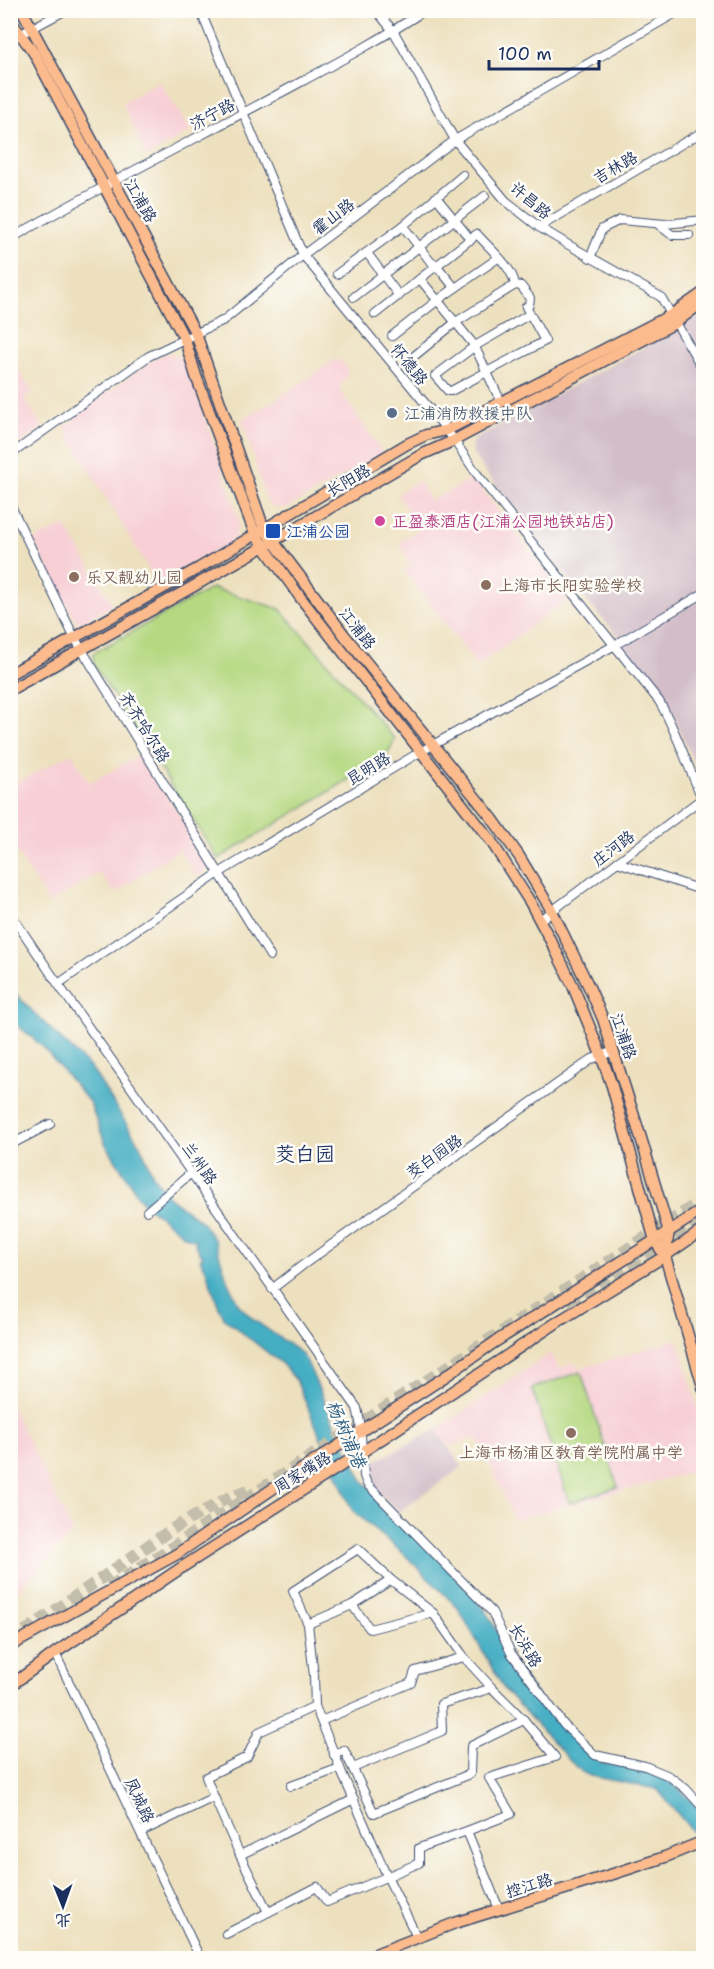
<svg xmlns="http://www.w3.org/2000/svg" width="714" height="1969" viewBox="0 0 714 1969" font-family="'Shantell Sans','LXGW WenKai TC',sans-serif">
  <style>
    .built { fill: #f7cfd5 }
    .industrial { fill: #d2bdc8 }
    .green { fill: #b5d881; stroke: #688470; stroke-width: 1.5 }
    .water { fill: #44aec3; stroke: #306e90; stroke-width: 1.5 }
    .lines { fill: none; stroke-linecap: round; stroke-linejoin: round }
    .highway-tunnel { stroke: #c3bdab; stroke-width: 12; stroke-dasharray: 12 6; stroke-linecap: butt }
    .minor-casing { stroke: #3a4a6c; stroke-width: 10 }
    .major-casing { stroke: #3a4a6c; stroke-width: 13 }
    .minor { stroke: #fff; stroke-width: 8 }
    .major { stroke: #fbbb8d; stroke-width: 10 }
    .service-dot { fill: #5c6f8a; stroke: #fdfcf7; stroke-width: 2 }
    .hotel-dot { fill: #d1479c; stroke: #fdfcf7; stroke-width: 2 }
    .transit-dot { fill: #1a4fb4; stroke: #fdfcf7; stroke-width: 2 }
    .education-dot { fill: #8d6e63; stroke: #fdfcf7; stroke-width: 2 }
    .labels { text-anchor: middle; stroke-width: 5; stroke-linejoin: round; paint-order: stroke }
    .street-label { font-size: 16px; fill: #1b2f5e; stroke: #fdfcf7 }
    .service-label { font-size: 16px; fill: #4e5e75; stroke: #fdfcf7; text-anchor: start }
    .hotel-label { font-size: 16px; fill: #b23c85; stroke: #fdfcf7; text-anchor: start }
    .transit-label { font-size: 16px; fill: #164399; stroke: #fdfcf7; text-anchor: start }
    .education-label { font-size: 16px; fill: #785e54; stroke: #fdfcf7; text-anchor: start }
    .water-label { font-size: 18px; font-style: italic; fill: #295b81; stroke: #fdfcf7 }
    .quarter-label { font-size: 20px; fill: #1b2f5e; stroke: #fdfcf7 }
  </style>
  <rect width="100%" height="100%" fill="#fdfcf7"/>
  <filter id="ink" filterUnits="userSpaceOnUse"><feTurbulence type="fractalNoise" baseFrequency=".0167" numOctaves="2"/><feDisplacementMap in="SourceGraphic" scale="12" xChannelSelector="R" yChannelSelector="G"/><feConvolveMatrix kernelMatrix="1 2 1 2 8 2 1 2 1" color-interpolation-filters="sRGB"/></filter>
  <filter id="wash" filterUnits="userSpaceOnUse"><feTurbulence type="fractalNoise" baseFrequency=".008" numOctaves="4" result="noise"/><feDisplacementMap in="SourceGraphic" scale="24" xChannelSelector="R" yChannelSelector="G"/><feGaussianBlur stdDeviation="1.35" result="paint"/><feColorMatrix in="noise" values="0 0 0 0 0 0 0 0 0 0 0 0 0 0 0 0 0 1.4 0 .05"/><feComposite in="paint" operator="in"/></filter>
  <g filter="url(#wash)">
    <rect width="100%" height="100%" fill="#ede0be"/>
    <g class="built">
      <polygon points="159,81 191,131 146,157 123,103"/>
      <polygon points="169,353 181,357 187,363 239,519 238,528 234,539 223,547 157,583 64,428 94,402 140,369 159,356"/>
      <polygon points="10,359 33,392 24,399 43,427 11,450"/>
      <polygon points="334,360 341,361 348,369 347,376 340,386 341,392 383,453 287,508 275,508 267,502 242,419 277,399"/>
      <polygon points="473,478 568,599 477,666 404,570 411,565 399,542 419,530 397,494 419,481 431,501"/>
      <polygon points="65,525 113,605 80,624 75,620 33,541"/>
      <polygon points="72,753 89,783 140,755 213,867 197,877 179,850 115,893 99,873 49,904 11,843 11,828 17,824 11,812 11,786"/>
      <polygon points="678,1339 703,1425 703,1469 514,1520 491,1467 476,1437 449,1446 436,1430 551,1353 559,1369 574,1362 579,1369"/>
      <polygon points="11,1405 73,1532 22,1587 11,1597"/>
    </g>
    <g class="industrial">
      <polygon points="703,312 703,775 696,768 672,712 643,670 613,630 589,604 517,513 479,463 472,452 472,444 476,438 652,343"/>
      <polygon points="436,1430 462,1467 399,1512 372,1486 370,1464"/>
    </g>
    <g class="green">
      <polygon points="212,588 280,609 395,739 386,757 218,859 94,665 93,653"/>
      <polygon points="581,1372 618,1487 569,1503 532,1388"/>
    </g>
    <polygon class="water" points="10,988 38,1017 92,1069 141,1147 154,1177 169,1197 202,1222 215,1241 228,1282 239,1305 253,1319 301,1353 307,1362 333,1421 363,1481 469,1590 488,1614 516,1668 553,1717 579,1745 594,1758 603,1763 638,1769 660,1776 677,1787 703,1812 703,1844 657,1789 590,1776 582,1772 571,1762 504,1689 458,1608 405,1555 352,1510 296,1380 282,1364 225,1319 219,1308 206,1270 200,1259 203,1257 195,1244 196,1240 185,1236 142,1202 105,1143 90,1103 43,1047 11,1020"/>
  </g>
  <g filter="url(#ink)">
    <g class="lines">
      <g class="highway-tunnel">
        <polyline points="571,1308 704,1220"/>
        <polyline points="109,1587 177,1544 704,1199"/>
        <polyline points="10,1642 172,1529 228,1498 251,1490"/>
      </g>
      <defs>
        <g id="minor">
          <path d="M200 10 303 255 447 430 477 474 659 701C677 732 687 765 702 798"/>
          <polyline points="376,10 394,32 455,140 506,201 539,227 567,244 661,297 704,371"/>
          <polyline points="10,40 66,10"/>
          <polyline points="436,197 471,240"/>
          <polyline points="659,225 672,235 689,235"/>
          <polyline points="403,226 430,261 437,266 455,288"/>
          <polyline points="539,227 704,131"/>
          <path d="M10 239C105 184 203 135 299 83 342 60 385 37 425 10"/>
          <polyline points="367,253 399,296"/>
          <polyline points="590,258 602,229 620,220 665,224 704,220"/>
          <polyline points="337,274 403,226 463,175"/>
          <polyline points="420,279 474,345 501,402"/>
          <polyline points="515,285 521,286 530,298 529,305 526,307 530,314"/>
          <polyline points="354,297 485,196"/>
          <path d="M375 314 477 234C489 248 513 267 515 285"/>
          <polygon points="530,314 545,341 451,391 448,391 435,376 475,346"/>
          <polyline points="392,336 438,300 498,258"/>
          <polyline points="413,357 456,322 515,285"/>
          <polyline points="10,455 149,356 224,320 303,255 455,140 681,10"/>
          <polyline points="10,504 74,637 270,956"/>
          <polyline points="617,862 704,891"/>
          <polyline points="10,913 58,984 357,1408 360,1422 364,1476 367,1484 492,1612 511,1653 564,1725 595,1755 645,1766 669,1776 686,1789 704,1809"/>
          <polyline points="540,920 704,797"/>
          <polyline points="58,984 219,873 420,752 615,645 704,593"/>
          <polyline points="10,1145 50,1124"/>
          <polyline points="147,1211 191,1173"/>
          <polyline points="272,1289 303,1265 592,1059 614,1051"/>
          <polyline points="391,1580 358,1549 293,1591 308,1624 314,1676 315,1706 342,1773 387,1876 417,1937"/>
          <polyline points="352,1605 370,1629 433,1613 464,1657"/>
          <polyline points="308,1624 352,1605 391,1580 433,1613"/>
          <polyline points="55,1653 200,1958"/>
          <polyline points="321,1721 411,1683 415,1671 464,1657 492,1688"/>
          <polyline points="334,1755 344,1750 374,1813 470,1774 471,1746 524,1720"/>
          <polyline points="353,1768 442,1731 441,1704 492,1688 524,1720 555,1757 489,1778 511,1814 467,1831"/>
          <polyline points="291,1786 340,1768"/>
          <polyline points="214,1797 206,1777 247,1757 259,1732 315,1706"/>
          <polyline points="141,1832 214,1797 240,1855 268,1912"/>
          <polyline points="240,1855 354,1799"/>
          <polyline points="226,1934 317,1887 327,1902 419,1863 419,1848 467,1831 499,1909"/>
        </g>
        <g id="major">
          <polyline points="22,10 196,334 264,529 345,636 492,818 519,856 552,911 589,987 603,1019 641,1138 669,1232 665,1256"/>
          <polyline points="10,20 34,53 185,340 196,376 255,534 300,597 491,841 530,902 555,949 573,986 601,1055 612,1086 655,1241 665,1256 704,1390"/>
          <polyline points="10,674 199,568 407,444 426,435 447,430 671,315 704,292"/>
          <polyline points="10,690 263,547 421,455 455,440 675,323 704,301"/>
          <polyline points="10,1646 177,1554 290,1477 440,1380 495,1342 704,1209"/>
          <polyline points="10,1686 55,1653 184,1566 353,1458 559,1321 665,1256 704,1229"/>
          <polyline points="365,1958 455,1923 607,1876 665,1857 704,1841"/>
        </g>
      </defs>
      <use href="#minor" class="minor-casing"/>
      <use href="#major" class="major-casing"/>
      <use href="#minor" class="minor"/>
      <use href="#major" class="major"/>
    </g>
  </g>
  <circle class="service-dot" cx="392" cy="413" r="6"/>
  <circle class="hotel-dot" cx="380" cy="521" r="6"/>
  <rect class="transit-dot" x="265" y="523" width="16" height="16" rx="3"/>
  <g class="education-dot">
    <circle cx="74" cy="577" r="6"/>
    <circle cx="486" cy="585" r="6"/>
    <circle cx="571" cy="1433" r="6"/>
  </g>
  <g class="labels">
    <g class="street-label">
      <text transform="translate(212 114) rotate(-28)" y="6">济宁路</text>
      <text transform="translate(615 167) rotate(-30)" y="6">吉林路</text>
      <text transform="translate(141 200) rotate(60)" y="6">江浦路</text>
      <text transform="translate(531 200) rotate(40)" y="6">许昌路</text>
      <text transform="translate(333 216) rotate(-37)" y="6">霍山路</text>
      <text transform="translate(410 364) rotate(51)" y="6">怀德路</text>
      <text transform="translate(348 480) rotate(-30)" y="6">长阳路</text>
      <text transform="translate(358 628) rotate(52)" y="6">江浦路</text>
      <text transform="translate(145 727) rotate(58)" y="6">齐齐哈尔路</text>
      <text transform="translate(368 768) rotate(-31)" y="6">昆明路</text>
      <text transform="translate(613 848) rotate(-37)" y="6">庄河路</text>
      <text transform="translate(624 1036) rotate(71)" y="6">江浦路</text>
      <text transform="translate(434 1156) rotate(-35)" y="6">茭白园路</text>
      <text transform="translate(200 1163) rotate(55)" y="6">兰州路</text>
      <text transform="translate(302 1472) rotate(-32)" y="6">周家嘴路</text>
      <text transform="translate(526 1645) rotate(60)" y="6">长浜路</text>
      <text transform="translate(140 1800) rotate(65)" y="6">凤城路</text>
      <text transform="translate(529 1885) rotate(-17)" y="6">控江路</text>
    </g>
    <g class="service-label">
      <text x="404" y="419">江浦消防救援中队</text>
    </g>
    <g class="hotel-label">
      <text x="392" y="527">正盈泰酒店(江浦公园地铁站店)</text>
    </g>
    <g class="transit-label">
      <text x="286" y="537">江浦公园</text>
    </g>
    <g class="education-label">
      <text x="86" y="583">乐又靓幼儿园</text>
      <text x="498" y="591">上海市长阳实验学校</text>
      <text x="571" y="1458" text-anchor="middle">上海市杨浦区教育学院附属中学</text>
    </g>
    <g class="water-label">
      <text transform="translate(346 1434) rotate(66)" y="6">杨树浦港</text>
    </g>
    <g class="quarter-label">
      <text x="305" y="1161">茭白园</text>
    </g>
  </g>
  <rect width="714" height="1969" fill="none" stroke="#fdfcf7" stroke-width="36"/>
  <g transform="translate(63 1906) rotate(179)" stroke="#fdfcf7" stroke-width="4.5" paint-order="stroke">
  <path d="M0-4.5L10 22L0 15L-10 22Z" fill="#1b2f5e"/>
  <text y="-9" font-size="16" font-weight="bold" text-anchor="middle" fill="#1b2f5e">北</text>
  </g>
  <path d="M489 60v9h110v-9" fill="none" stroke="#1b2f5e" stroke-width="3"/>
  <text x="498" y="60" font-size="18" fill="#1b2f5e" stroke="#fdfcf7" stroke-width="4.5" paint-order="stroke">100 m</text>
</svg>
